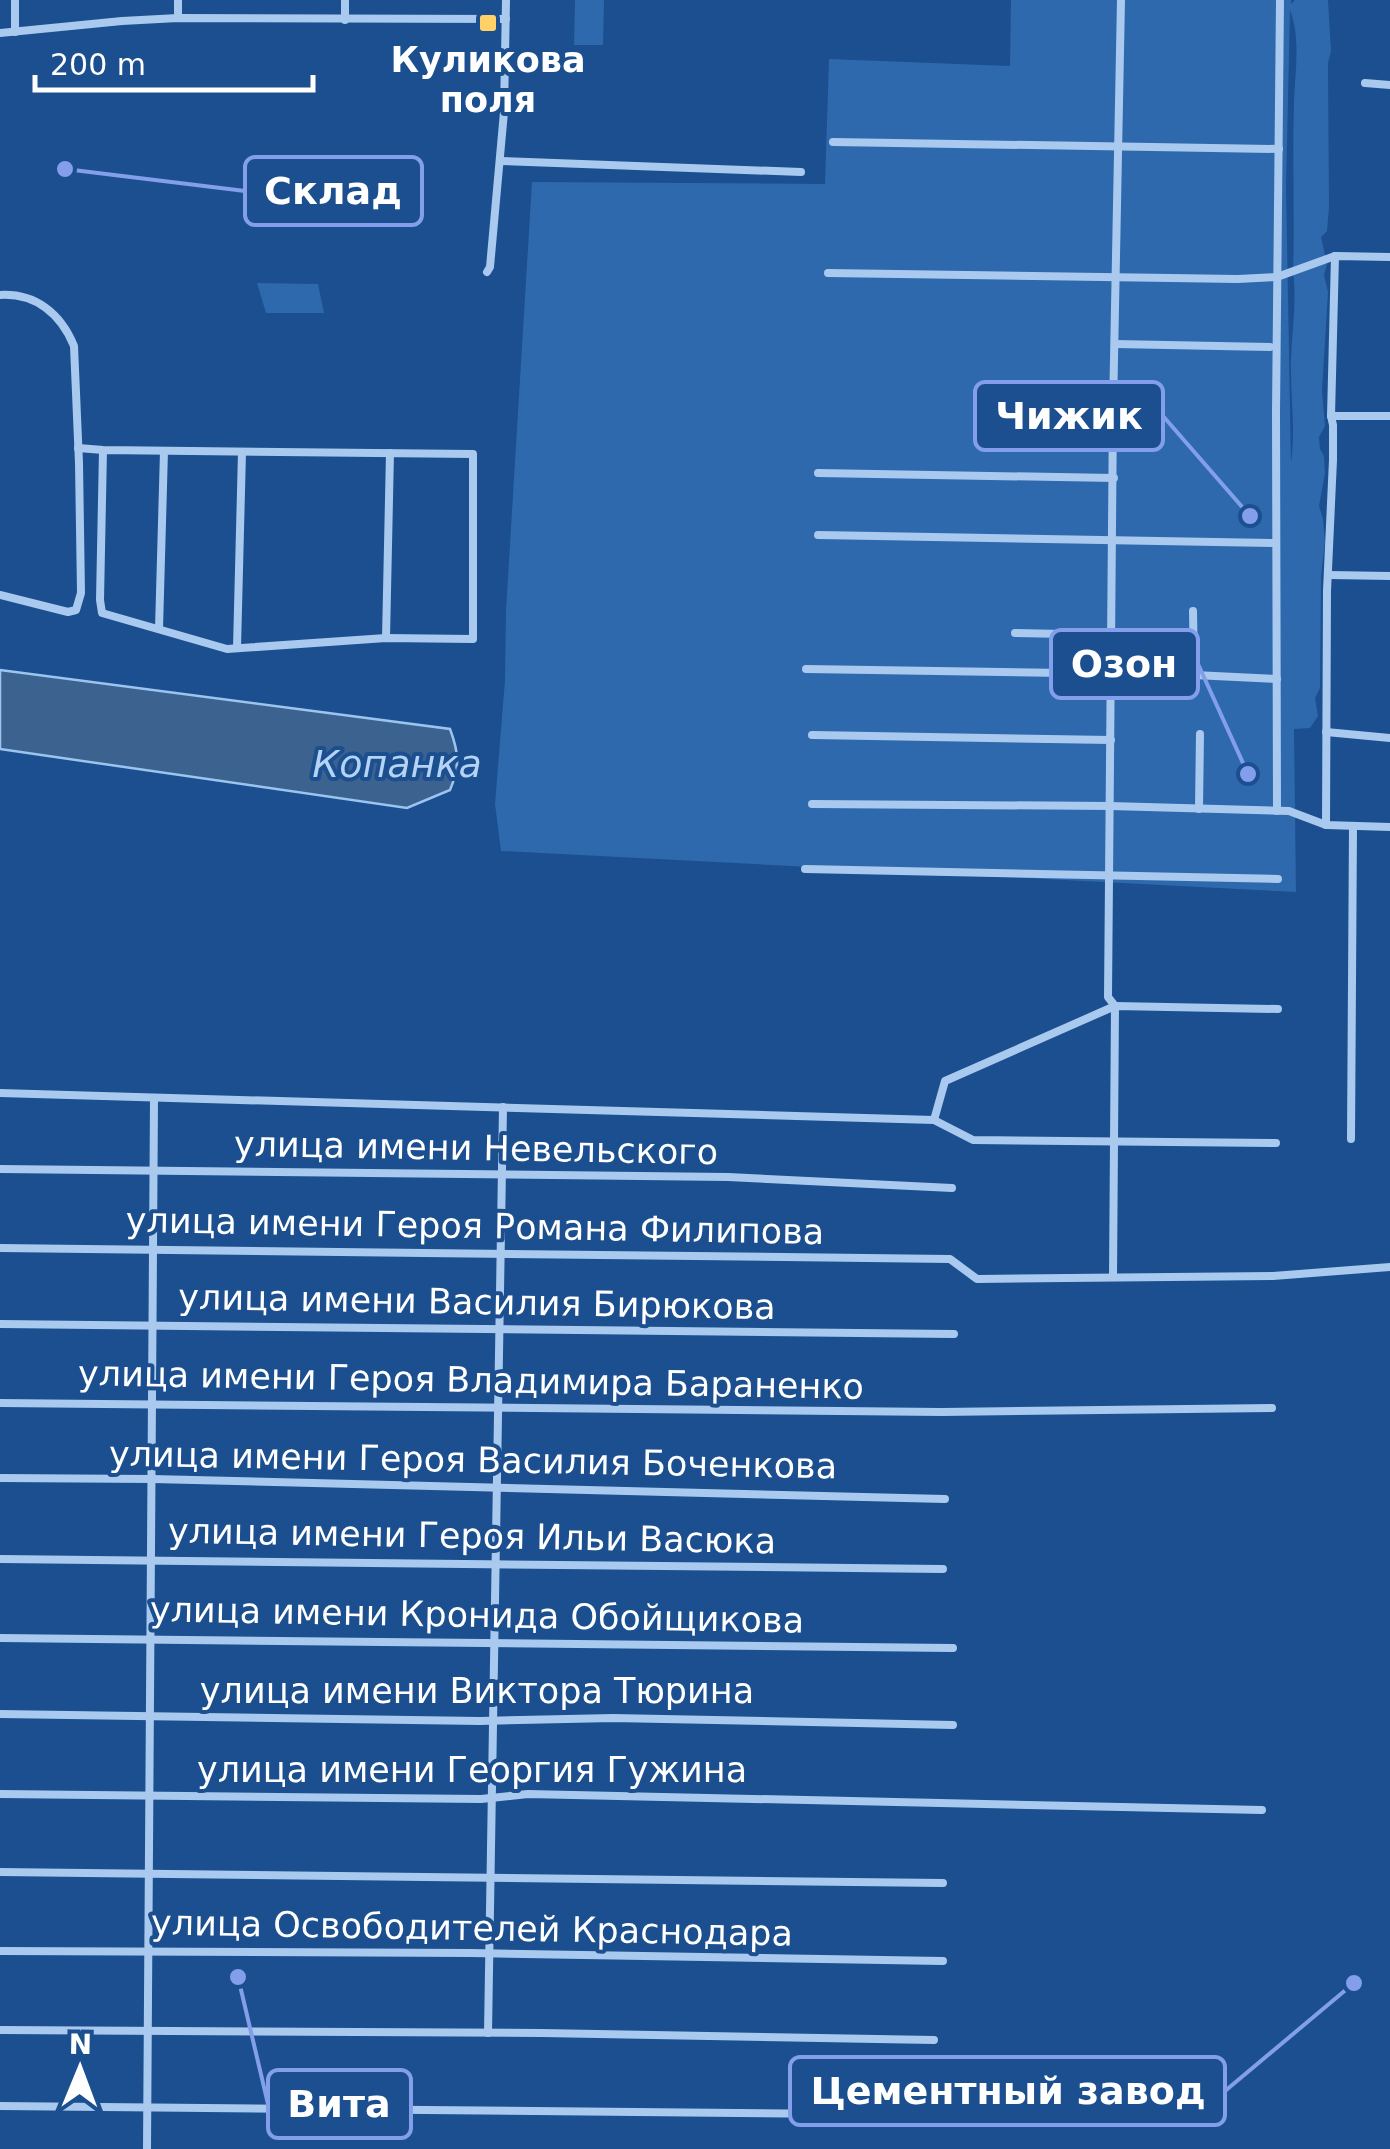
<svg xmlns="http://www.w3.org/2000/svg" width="1390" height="2149" viewBox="0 0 1390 2149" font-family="'DejaVu Sans',sans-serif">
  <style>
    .green { fill: #2e69ad; fill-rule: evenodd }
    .water { fill: #3c6290; stroke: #9cc4f0; stroke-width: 2.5 }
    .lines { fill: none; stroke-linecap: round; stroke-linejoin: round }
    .minor { stroke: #a9c9ee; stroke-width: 8 }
    .poi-dot { fill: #ffd166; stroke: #1b4f8f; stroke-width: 4 }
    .labels { text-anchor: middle; stroke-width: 8; stroke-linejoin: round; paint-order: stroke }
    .poi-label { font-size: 35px; font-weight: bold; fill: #fff; stroke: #1b4f8f }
    .street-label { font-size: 35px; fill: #fff; stroke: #1b4f8f }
    .water-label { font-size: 38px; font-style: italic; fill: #b5d3f5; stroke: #1b4f8f }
    .leader { fill: none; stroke: #839eea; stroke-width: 4 }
    .callout-dot { fill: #839eea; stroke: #1b4f8f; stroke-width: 4 }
    .callout { fill: #1b4f8f; stroke: #839eea; stroke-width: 4 }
    .callout-label { font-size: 38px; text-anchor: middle; font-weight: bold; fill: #fff }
  </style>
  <rect width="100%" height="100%" fill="#1b4f8f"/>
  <g class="green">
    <polygon points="575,0 604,0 603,45 574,45"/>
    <path d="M1011 0H1291V4L1295 0H1328L1331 51 1328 63 1329 208 1327 231 1321 237 1327 264 1324 275 1328 292 1322 391 1325 426 1319 437 1320 449 1324 456 1325 473 1319 506 1323 519 1325 542 1321 576 1320 688 1315 698 1318 716 1310 728 1294 729 1296 892 501 851 495 804 505 680 506 610 532 182 825 184 829 59 1010 66ZM1290 10C1301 39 1295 72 1294 102 1292 158 1295 215 1293 272 1297 301 1292 330 1291 359 1290 394 1296 429 1291 463L1286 187Z"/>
    <polygon points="257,283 318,284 324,313 266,313"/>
  </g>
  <path class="water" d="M0 670 450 729C459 753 460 766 450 790L407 808 0 749Z"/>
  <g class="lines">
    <g class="minor">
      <polyline points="178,18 178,0"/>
      <polyline points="345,20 345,0"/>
      <polyline points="15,32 15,0"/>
      <polyline points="0,33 122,21 178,18 506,19"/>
      <polyline points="1365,83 1390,85"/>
      <polyline points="833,142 1279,149"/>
      <polyline points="500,161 801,172"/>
      <polyline points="487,272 490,267 504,112 506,0"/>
      <polyline points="828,273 1238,279 1277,277 1335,256 1390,257"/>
      <path d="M0 295C36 293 61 314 74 346L79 463 81 593 76 610 68 612 0 595"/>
      <polyline points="1115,344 1270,347"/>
      <polyline points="1331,416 1390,416"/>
      <polyline points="78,448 103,450 473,454 473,639 386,638 227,649 102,613 100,600 103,450"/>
      <polyline points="818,473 1114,478"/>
      <polyline points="818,535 1276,543"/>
      <polyline points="1329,575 1390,576"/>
      <polyline points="1193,611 1194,675"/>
      <polyline points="159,629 164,451"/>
      <polyline points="1015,633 1112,635"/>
      <polyline points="386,638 390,453"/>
      <polyline points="237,648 242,452"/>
      <polyline points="806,669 1194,675 1277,679"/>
      <polyline points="1326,732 1390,738"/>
      <polyline points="812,735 1111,740"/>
      <polyline points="812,804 1110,806 1289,811 1326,825 1390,827"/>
      <polyline points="1199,809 1200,734"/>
      <polyline points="1277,811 1276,412 1280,0"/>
      <polyline points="1326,825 1327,591 1333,460 1333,425 1331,416 1335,256"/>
      <polyline points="805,869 1278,879"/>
      <polyline points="0,1093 934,1120 973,1140 1276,1143"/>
      <polyline points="934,1120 945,1081 1115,1006 1278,1009"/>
      <polyline points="1351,1139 1353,826"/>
      <polyline points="0,1169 728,1177 952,1188"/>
      <polyline points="0,1248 950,1259 977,1279 1273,1276 1390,1267"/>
      <polyline points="1113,1277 1115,1006 1108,997 1113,410 1121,0"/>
      <polyline points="0,1324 954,1334"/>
      <polyline points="0,1403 942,1412 1272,1408"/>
      <polyline points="0,1478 152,1479 945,1499"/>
      <polyline points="0,1559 943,1569"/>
      <polyline points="0,1638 953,1648"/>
      <polyline points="0,1714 480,1721 613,1718 953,1725"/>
      <polyline points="0,1794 481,1799 528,1794 1262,1810"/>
      <polyline points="0,1872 943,1883"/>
      <polyline points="0,1951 471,1953 943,1961"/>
      <polyline points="0,2030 542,2033 934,2040"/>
      <polyline points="488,2033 503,1107"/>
      <polyline points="0,2106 943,2115"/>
      <polyline points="147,2149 154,1099"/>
    </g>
  </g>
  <rect class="poi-dot" x="478" y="13" width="20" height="20" rx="5"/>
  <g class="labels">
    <g class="poi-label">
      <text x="488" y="72">Куликова<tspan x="488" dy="40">поля</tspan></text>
    </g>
    <g class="street-label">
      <text transform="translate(476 1148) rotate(1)" y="12">улица имени Невельского</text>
      <text transform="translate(475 1226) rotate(1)" y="12">улица имени Героя Романа Филипова</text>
      <text transform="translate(477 1302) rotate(1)" y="12">улица имени Василия Бирюкова</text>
      <text transform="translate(471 1380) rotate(1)" y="12">улица имени Героя Владимира Бараненко</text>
      <text transform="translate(473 1460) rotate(1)" y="12">улица имени Героя Василия Боченкова</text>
      <text transform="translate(472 1536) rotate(1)" y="12">улица имени Героя Ильи Васюка</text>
      <text transform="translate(477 1615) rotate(1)" y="12">улица имени Кронида Обойщикова</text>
      <text x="477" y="1703">улица имени Виктора Тюрина</text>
      <text x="472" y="1782">улица имени Георгия Гужина</text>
      <text transform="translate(472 1928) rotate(1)" y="12">улица Освободителей Краснодара</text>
    </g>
    <g class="water-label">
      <text x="397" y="777">Копанка</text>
    </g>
  </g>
  <path class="leader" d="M65 169L245 191M1250 516L1163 416M1248 774L1198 664M1354 1983L1225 2091M238 1977L268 2104"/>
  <g class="callout-dot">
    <circle cx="65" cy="169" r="10"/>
    <circle cx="1250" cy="516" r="10"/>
    <circle cx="1248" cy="774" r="10"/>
    <circle cx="1354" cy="1983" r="10"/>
    <circle cx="238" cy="1977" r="10"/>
  </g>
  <g class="callout">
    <rect x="245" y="157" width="177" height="68" rx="10"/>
    <rect x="975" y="382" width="188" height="68" rx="10"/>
    <rect x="1051" y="630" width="147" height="68" rx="10"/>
    <rect x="790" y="2057" width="435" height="68" rx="10"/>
    <rect x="268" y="2070" width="143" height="68" rx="10"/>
  </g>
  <g class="callout-label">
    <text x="333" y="204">Склад</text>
    <text x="1069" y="429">Чижик</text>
    <text x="1124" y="677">Озон</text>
    <text x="1008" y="2104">Цементный завод</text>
    <text x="339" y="2117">Вита</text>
  </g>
  <g transform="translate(80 2069) rotate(1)" stroke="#1b4f8f" stroke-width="8" paint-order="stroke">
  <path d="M0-8L18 38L0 25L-18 38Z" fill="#ffffff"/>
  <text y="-15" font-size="28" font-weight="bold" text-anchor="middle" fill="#ffffff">N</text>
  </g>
  <path d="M35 75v15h278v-15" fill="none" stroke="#ffffff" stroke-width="5"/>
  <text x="50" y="75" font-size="30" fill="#ffffff" stroke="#1b4f8f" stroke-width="8" paint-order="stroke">200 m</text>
</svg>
